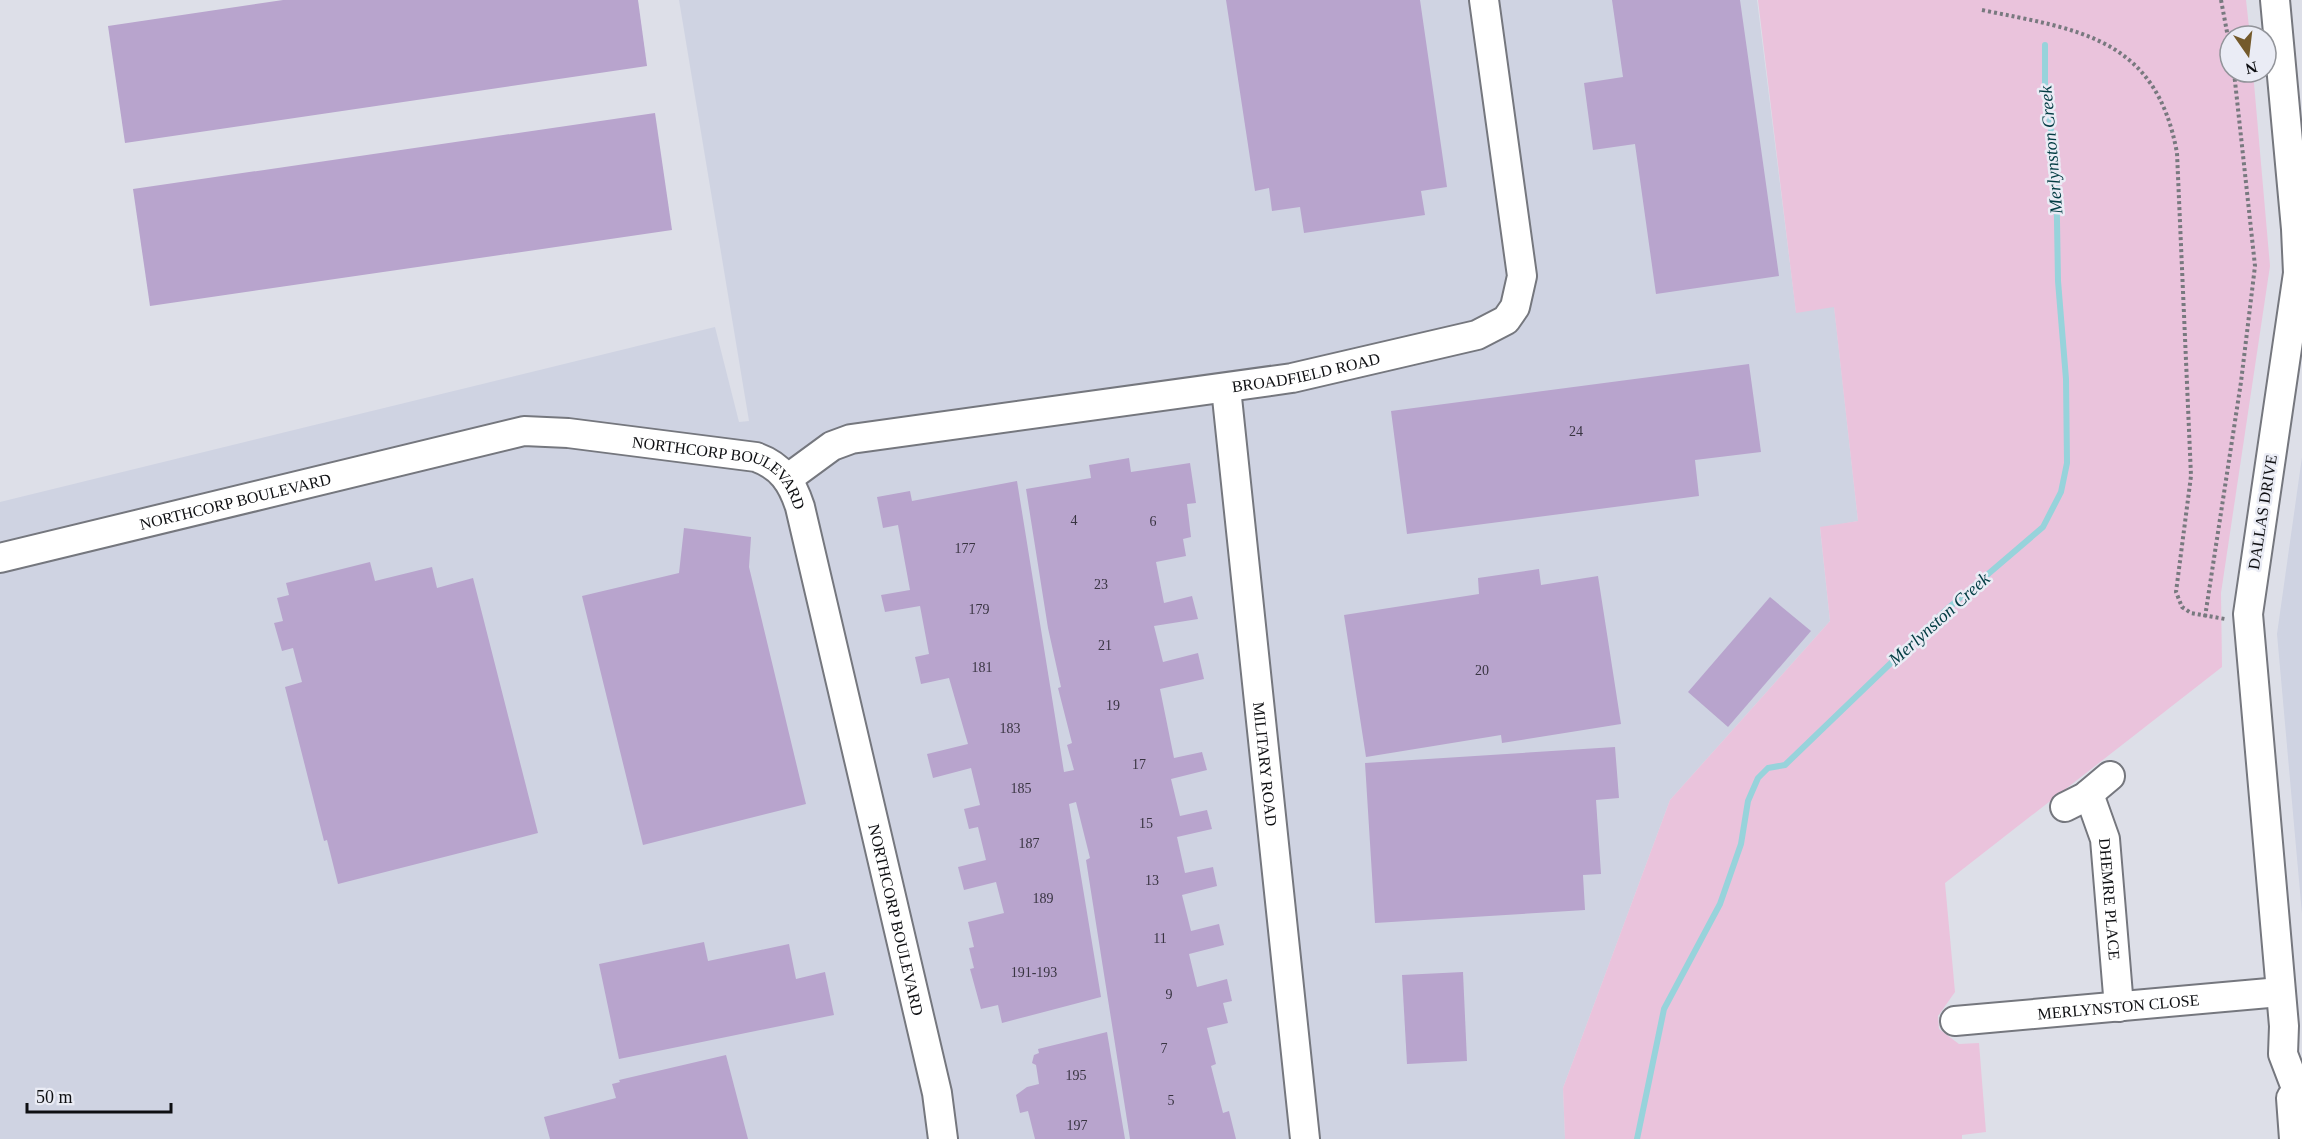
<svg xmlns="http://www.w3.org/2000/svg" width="2302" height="1139" viewBox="0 0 2302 1139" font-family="Georgia,serif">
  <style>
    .built { fill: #cfd3e2 }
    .green { fill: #eac3dc }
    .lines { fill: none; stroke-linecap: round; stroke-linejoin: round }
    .stream { stroke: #97d3db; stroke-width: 6 }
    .building { fill: #b8a4cd }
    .minor-casing { stroke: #75777e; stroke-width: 32 }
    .path { stroke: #78797f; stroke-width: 4; stroke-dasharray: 3 3; stroke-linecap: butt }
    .minor { stroke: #fff; stroke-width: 28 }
    .labels { text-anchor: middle; stroke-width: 5; stroke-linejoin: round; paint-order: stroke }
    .number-label { font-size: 14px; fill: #383441 }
    .street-label { font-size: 16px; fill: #0e0f12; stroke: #eaecf5 }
    .water-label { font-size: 18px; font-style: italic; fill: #023c43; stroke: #eaecf5 }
  </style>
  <rect width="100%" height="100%" fill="#dddfe8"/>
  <g class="built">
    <polygon points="679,0 1757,0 1796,312 1834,306 1858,521 1820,528 1830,621 1670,800 1563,1088 1565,1139 0,1139 0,502 715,327 739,422 749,421"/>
    <polygon points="2302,457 2302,914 2277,634"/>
  </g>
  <polygon class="green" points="1758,0 2246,0 2250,36 2230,36 2230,72 2253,72 2270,266 2221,593 2222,667 1945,883 1955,992 1938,1016 1939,1029 1959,1044 1979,1043 1986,1132 1962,1135 1962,1139 1565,1139 1563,1088 1670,800 1830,621 1820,527 1858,521 1834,307 1796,313"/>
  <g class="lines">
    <polyline class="stream" points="1637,1139 1664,1009 1720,904 1741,844 1748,801 1758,778 1768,768 1785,765 1946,610 2043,527 2061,492 2067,463 2066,379 2058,281 2056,162 2045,90 2045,45"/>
  </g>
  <g class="building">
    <polygon points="283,0 638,0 647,66 125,143 108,26"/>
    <polygon points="1226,0 1420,0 1447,187 1421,191 1425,215 1304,233 1300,207 1272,211 1269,188 1255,191"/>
    <polygon points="1612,0 1740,0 1779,276 1656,294 1635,144 1593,150 1584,83 1623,77"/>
    <polygon points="655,113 672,230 150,306 133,189"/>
    <polygon points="1749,364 1761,452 1695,460 1699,496 1407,534 1391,411"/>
    <polygon points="1129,458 1131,472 1190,463 1196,503 1187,504 1191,537 1183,539 1186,556 1156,562 1164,603 1192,596 1198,619 1154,626 1163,662 1198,653 1204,679 1160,689 1174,758 1202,752 1207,770 1171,779 1180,816 1207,810 1212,829 1177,837 1185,873 1213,867 1217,886 1182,895 1191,931 1219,924 1224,945 1189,954 1197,987 1227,979 1232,1001 1223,1003 1228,1023 1207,1028 1216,1064 1211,1066 1223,1113 1229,1111 1236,1139 1130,1139 1086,860 1090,858 1076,802 1069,804 1101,997 1002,1023 998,1005 981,1009 970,969 974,968 969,948 974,947 968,922 1004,913 996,882 964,890 958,867 986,860 978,827 969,829 964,809 980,805 971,768 933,778 927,754 968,744 949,678 921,684 915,657 929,654 920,606 885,612 881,595 910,590 898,525 883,528 877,497 910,491 912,501 1017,481 1064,772 1074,770 1067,745 1072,743 1058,688 1061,687 1048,628 1026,489 1091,478 1089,465"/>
    <polygon points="684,528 751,537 749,567 806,804 643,845 582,596 679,573"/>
    <polygon points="370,562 375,581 432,567 437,588 473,578 538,833 338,884 327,840 324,841 285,687 302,682 293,648 282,651 274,623 283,621 277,598 289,595 286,583"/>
    <polygon points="1539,569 1541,585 1598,576 1621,724 1502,743 1501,735 1366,757 1344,615 1479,594 1478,578"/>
    <polygon points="1770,597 1811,631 1728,727 1688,692"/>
    <polygon points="1615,747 1619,798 1596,800 1601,874 1583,875 1585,910 1375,923 1365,763"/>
    <polygon points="704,942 708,961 789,944 796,979 825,972 834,1015 619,1059 599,964"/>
    <polygon points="1463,972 1467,1061 1407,1064 1402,975"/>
    <polygon points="1107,1032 1125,1139 1035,1139 1028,1111 1020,1113 1016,1095 1027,1087 1039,1084 1036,1065 1032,1063 1034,1055 1039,1053 1038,1049"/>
    <polygon points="726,1055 748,1139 550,1139 544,1117 616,1098 612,1084 620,1082 619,1080"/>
  </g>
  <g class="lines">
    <defs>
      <g id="minor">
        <polyline points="2275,0 2296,229 2298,273 2248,614 2284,1026 2283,1054 2296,1088"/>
        <path id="s1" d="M1226 388 1305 1139"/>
        <path id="s2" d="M787 479 832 446 851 439 1292 378 1477 335 1506 320 1515 307 1522 276 1484 0"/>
        <path id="s3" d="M0 558 524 431 568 433 756 457C781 466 792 482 800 507L937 1093 943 1139"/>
        <path id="s4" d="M2089 794 2105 839 2119 1007"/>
        <polyline points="2065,807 2085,797 2110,776"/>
        <path id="s5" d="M1955 1021 2280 992"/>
        <polyline points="2294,1139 2291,1098 2302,1082"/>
      </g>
    </defs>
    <use href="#minor" class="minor-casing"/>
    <g class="path">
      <polyline points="2221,0 2230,48"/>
      <path d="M1982 10C2079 30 2156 37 2177 153L2191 476 2176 592 2182 607 2191 613 2225 619"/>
      <polyline points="2205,617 2241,382 2255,266 2234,72"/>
    </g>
    <use href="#minor" class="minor"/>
  </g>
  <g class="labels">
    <g class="number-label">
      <text x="1576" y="436">24</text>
      <text x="1074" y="525">4</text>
      <text x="1153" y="526">6</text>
      <text x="965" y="553">177</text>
      <text x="1101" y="589">23</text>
      <text x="979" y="614">179</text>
      <text x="1105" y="650">21</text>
      <text x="982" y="672">181</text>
      <text x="1482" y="675">20</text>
      <text x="1113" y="710">19</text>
      <text x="1010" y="733">183</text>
      <text x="1139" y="769">17</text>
      <text x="1021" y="793">185</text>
      <text x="1146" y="828">15</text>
      <text x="1029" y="848">187</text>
      <text x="1152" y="885">13</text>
      <text x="1043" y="903">189</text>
      <text x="1160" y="943">11</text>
      <text x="1034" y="977">191-193</text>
      <text x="1169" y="999">9</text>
      <text x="1164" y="1053">7</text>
      <text x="1076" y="1080">195</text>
      <text x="1171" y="1105">5</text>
      <text x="1077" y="1130">197</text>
    </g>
    <g class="street-label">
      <text dy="6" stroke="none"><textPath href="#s2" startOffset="536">BROADFIELD ROAD</textPath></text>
      <text dy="6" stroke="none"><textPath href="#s3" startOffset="746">NORTHCORP BOULEVARD</textPath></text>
      <text dy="6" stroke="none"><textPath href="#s3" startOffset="242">NORTHCORP BOULEVARD</textPath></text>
      <text transform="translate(2262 512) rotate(-81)" y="6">DALLAS DRIVE</text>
      <text dy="6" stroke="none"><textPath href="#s1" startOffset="378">MILITARY ROAD</textPath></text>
      <text dy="6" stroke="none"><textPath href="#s4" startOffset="108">DHEMRE PLACE</textPath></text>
      <text dy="6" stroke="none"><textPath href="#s3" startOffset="1266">NORTHCORP BOULEVARD</textPath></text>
      <text dy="6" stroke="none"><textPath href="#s5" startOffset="164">MERLYNSTON CLOSE</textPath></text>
    </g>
    <g class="water-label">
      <text transform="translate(2051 150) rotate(-95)" y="6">Merlynston Creek</text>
      <text transform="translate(1939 619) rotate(-42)" y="6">Merlynston Creek</text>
    </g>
  </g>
  <g transform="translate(2248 54) rotate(166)"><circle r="28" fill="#eaecf5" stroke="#92949a" stroke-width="1.5"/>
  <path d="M0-4.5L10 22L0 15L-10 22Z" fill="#745a2b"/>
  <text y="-9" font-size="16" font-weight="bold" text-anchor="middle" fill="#0e0f12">N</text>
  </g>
  <path d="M27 1103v9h144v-9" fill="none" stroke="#0e0f12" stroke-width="3"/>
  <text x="36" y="1103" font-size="18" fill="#0e0f12" stroke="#eaecf5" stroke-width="4.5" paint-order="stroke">50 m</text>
</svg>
